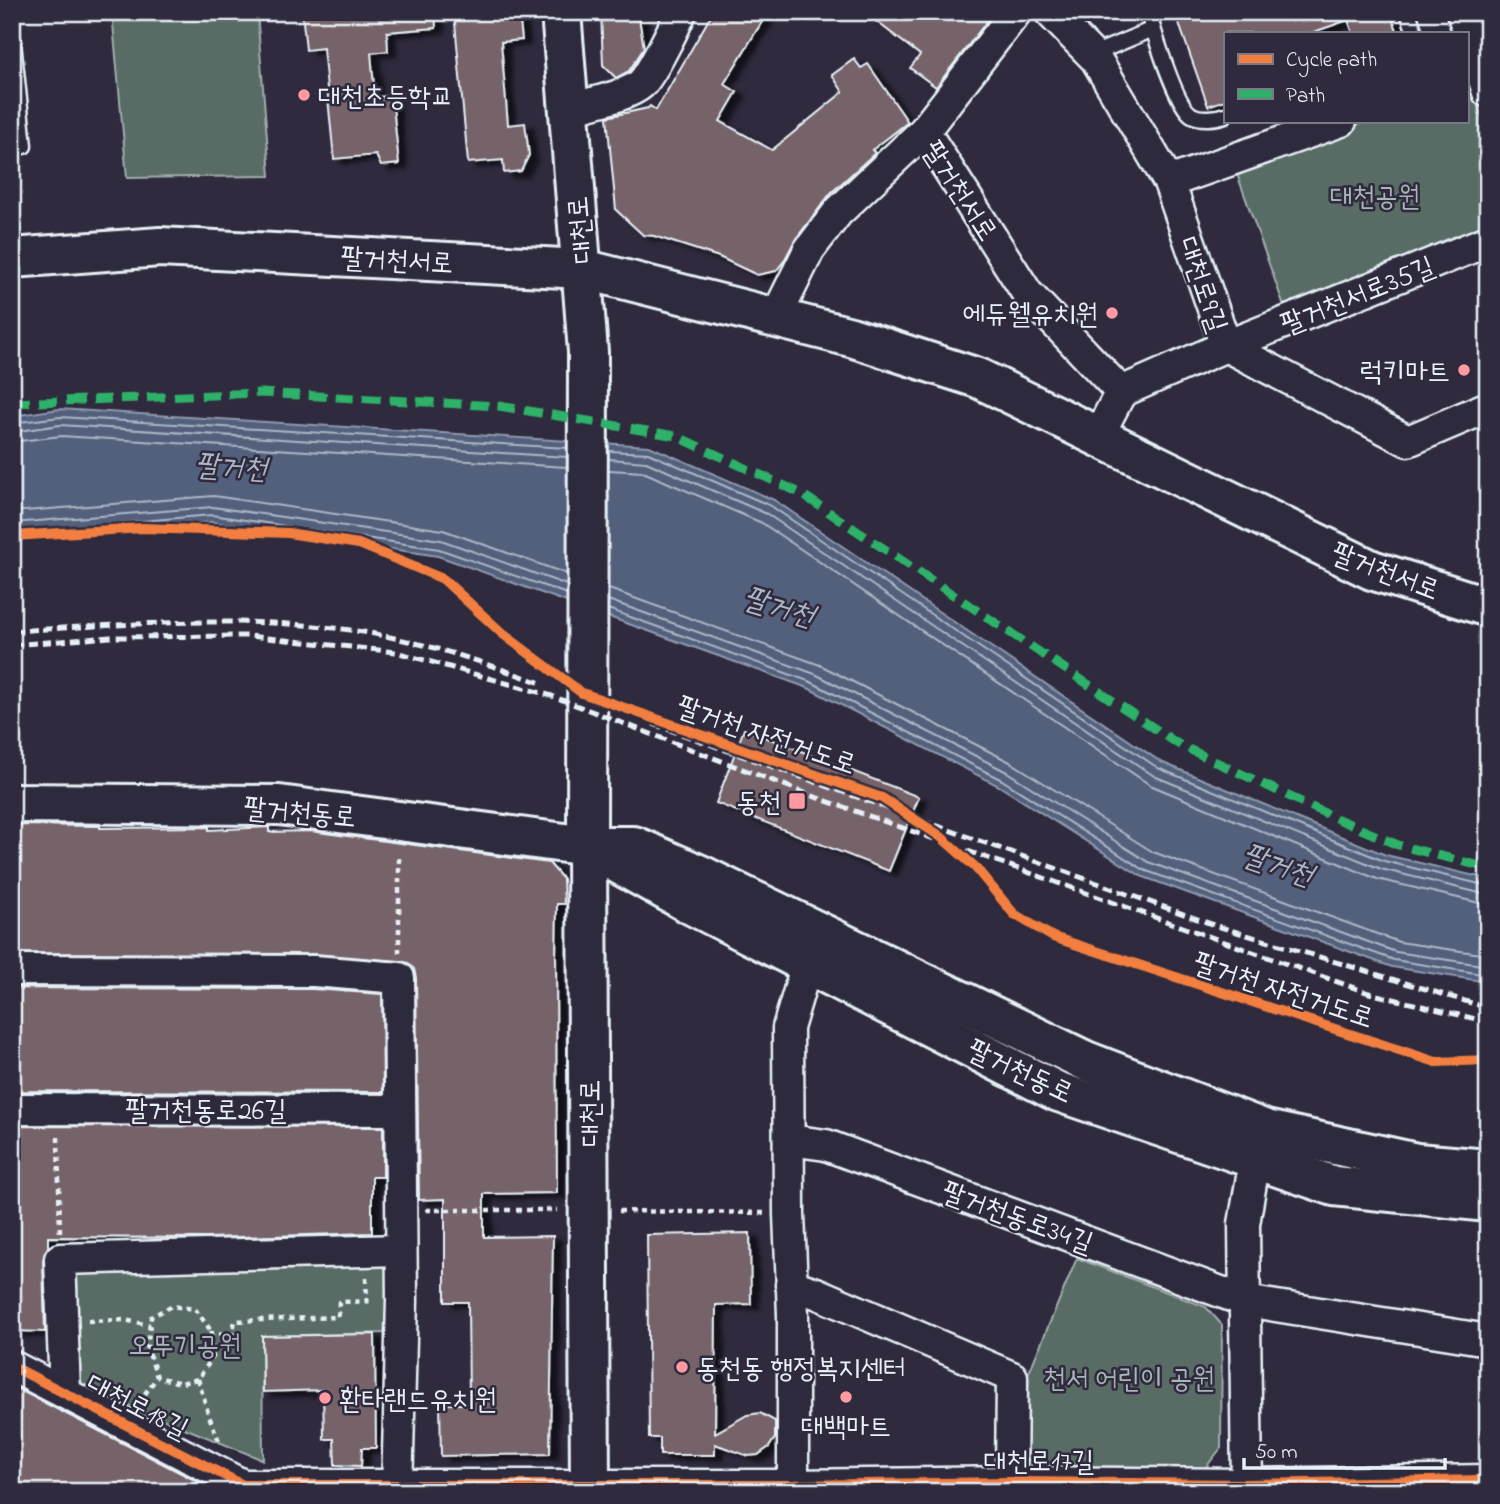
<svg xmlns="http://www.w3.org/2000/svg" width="1500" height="1504" viewBox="0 0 1500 1504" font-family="'Indie Flower','Poor Story',sans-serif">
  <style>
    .green { fill: #596c65; stroke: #a0aeae; stroke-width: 2 }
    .water { fill: #52607c; stroke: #8e9aae; stroke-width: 2 }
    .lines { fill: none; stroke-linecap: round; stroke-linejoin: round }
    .shore { stroke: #acb7c6; stroke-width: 2 }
    .building { fill: #766369; stroke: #e8f1f8; stroke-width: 2; filter: url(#shadow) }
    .lane-casing { stroke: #e8f1f8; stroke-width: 19 }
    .street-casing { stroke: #e8f1f8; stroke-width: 35 }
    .secondary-casing { stroke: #e8f1f8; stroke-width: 44 }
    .path { stroke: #e8f1f8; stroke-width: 4.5; stroke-dasharray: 5 5; stroke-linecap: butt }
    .lane { stroke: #2f2a3d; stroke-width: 14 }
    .street { stroke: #2f2a3d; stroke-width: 30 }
    .secondary { stroke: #2f2a3d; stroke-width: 38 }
    .rail { stroke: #e8f1f8; stroke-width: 5; stroke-dasharray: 10 5; stroke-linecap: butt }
    .quiet { stroke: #2db169; stroke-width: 9; stroke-dasharray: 18 9; stroke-linecap: butt }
    .cycleway-casing { stroke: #2f2a3d; stroke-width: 15 }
    .cycleway { stroke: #f27e40; stroke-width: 10 }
    .poi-dot { fill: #ff9aa2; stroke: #2f2a3d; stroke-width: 2.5 }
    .labels { text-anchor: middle; stroke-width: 5; stroke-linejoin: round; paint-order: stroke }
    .poi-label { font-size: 28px; fill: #e8f1f8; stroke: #2f2a3d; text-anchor: start }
    .street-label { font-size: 28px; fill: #e8f1f8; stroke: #2f2a3d }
    .park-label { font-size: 28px; fill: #a8b5b6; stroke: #2f2a3d }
    .water-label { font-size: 30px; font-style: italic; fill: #acb7c6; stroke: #2f2a3d }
  </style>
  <defs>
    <filter id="shadow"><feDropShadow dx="8" dy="4.5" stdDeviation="2" flood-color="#0009"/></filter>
  </defs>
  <rect width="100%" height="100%" fill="#2f2a3d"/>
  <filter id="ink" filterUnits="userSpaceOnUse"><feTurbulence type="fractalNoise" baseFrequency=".0143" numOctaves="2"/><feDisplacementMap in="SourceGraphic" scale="14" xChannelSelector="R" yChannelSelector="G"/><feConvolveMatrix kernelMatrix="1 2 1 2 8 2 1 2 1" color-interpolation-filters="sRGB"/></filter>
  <g filter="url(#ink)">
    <g class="green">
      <polygon points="112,12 257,12 270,176 127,178"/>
      <polygon points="1467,90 1474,95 1488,134 1488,231 1284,306 1236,171 1367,121 1467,121"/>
      <polygon points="1077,1258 1206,1307 1222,1325 1221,1448 1203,1471 1038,1470 1023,1454 1024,1384"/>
      <polygon points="386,1264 387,1333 262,1336 263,1460 69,1381 68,1270"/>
    </g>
    <polygon class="water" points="59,409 649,446 774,500 1161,762 1386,855 1488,879 1488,982 1392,967 1141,876 999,786 808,688 438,556 212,522 12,538 12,416"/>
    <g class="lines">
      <g class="shore">
        <polyline points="12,423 60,417 567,448"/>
        <polyline points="12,432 60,425 567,457"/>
        <polyline points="12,442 61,436 567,467"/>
        <polyline points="609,451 648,453 771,506 1158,768 1384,861 1488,886"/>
        <polyline points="609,459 646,462 767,514 1154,776 1381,869 1488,895"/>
        <polyline points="609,470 643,472 762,523 1150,785 1377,879 1488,905"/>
        <polyline points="12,512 214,496 443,530 567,574"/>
        <polyline points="12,523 213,507 441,540 567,585"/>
        <polyline points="12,532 212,515 439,549 567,594"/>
        <polyline points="609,589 820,665 1012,763 1153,852 1399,942 1488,955"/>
        <polyline points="608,600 815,674 1007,772 1148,862 1396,952 1488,966"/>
        <polyline points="608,609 811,682 1002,780 1144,870 1394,960 1488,975"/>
      </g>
    </g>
    <g class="building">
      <polygon points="302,12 435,12 436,28 387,32 388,51 371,53 375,97 392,96 399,164 381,166 376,155 334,159 323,48 306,50"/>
      <polygon points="454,12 519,12 522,40 501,42 508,125 525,123 529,155 521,171 504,173 503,160 468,163"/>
      <polygon points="601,12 638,12 644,48 629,71 616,78 603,65"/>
      <polygon points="713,12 768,12 724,84 737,92 720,121 772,150 843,92 832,75 854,59 861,68 868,64 908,122 872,150 875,153 831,193 795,240 784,261 776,271 757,275 719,257 654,236 643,235 616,210 607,117 648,108 650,106 656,110"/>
      <polygon points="864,12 994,12 936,87 910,68 920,55"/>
      <polygon points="1175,12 1390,12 1398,33 1353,33 1348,20 1311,33 1225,33 1225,100 1208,106"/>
      <polygon points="744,729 919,797 889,871 716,803"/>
      <polygon points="12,825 100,826 100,828 209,827 209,830 269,827 269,832 310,831 549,863 563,879 564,904 557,904 556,955 557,1193 484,1194 484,1237 553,1236 550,1454 441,1456 440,1404 469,1404 468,1302 445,1302 445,1199 419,1200 416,978 414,969 408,963 400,961 315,954 12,953"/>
      <polygon points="12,988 313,989 382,994 383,1092 12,1091"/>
      <polygon points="12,1126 383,1127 383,1177 372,1177 372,1233 206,1238 48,1237 48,1247 43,1260 45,1332 12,1331"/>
      <polygon points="750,1233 751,1304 716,1305 715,1433 747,1415 760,1413 775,1421 775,1438 769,1447 758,1455 748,1456 715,1444 715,1455 660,1455 660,1438 649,1438 647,1235"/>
      <polygon points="375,1334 376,1448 362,1448 361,1466 335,1465 334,1439 324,1439 323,1390 263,1392 262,1336"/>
      <polygon points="12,1386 218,1492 12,1492"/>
    </g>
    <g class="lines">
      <defs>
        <g id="lane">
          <path d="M1148 12C1154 32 1176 106 1192 115 1200 120 1217 118 1225 115"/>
          <polyline points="1408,12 1415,33"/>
          <polyline points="12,33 24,146"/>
          <polyline points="1091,55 1153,29"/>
        </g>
        <g id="street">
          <polyline points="1050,12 1096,59 1169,182 1226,346 1408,441 1488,407"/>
          <polyline points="1462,12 1488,92"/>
          <path d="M569 109C589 103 626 97 641 84 651 75 675 26 681 12"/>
          <polyline points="924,131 1027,293 1121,392"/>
          <polyline points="1169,182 1341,121"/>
          <polyline points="776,317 809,250 838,212 924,131 1016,12"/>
          <polyline points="1121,392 1226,346 1488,241"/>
          <polyline points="1098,436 1121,392"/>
          <polyline points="12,970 314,971 399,978 402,1300 397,1492"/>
          <polyline points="12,1109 399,1110"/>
          <polyline points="789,1140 826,1145 1245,1301 1488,1340"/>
          <polyline points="791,1285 816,1293 1012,1377 1011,1482"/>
          <polyline points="12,1366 243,1485 793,1485 1011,1482 1247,1484 1488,1480"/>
          <polyline points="65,1393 60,1259 401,1250"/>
          <polyline points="793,1492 793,1315 789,1214 788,1028 807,964"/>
          <polyline points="1247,1492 1244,1224 1255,1159"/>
        </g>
        <g id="secondary">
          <polyline points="561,12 588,352 587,846 590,1492"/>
          <polyline points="12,258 160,247 583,269 851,337 978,378 1372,570 1488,607"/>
          <polyline points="12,803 279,805 587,846 634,846 705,877 1086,1061 1266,1130 1417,1163 1488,1169"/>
          <polyline points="613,861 690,904 1056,1091 1334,1186 1488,1202"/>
        </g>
      </defs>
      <use href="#lane" class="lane-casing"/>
      <use href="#street" class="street-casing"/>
      <use href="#secondary" class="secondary-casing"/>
      <g class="path">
        <polyline points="399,953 399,853"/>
        <polyline points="58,1137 60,1234"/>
        <polyline points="426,1210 557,1210"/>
        <polyline points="619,1211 764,1213"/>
        <polyline points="366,1278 367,1301"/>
        <polyline points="88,1321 124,1320 150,1325"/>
        <polyline points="209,1333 232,1334 235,1321 338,1317 339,1302 374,1301"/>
        <polyline points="198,1379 209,1416 219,1441"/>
        <polyline points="139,1402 157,1377 147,1347 151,1317 171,1306 195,1309 209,1328 213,1357 198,1379 181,1383 157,1377"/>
      </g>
      <use href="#lane" class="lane"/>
      <use href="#street" class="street"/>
      <use href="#secondary" class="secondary"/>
      <g class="rail">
        <path d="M12 631C122 625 232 615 342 629 410 637 476 660 541 683"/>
        <polyline points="12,645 110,637 249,636 396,652 552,696 818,798 1369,993 1488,1022"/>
        <polyline points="653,724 1217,926 1488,1008"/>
      </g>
      <polyline class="quiet" points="12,403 261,393 499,406 676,436 800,493 1178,744 1331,816 1398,845 1488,868"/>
      <defs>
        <g id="cycleway">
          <polyline points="12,536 143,528 288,533 359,544 443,579 503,634 582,693 882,798 940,836 975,867 1014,914 1053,937 1436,1062 1488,1060"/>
          <polyline points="12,1366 243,1485 793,1485 1011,1482 1247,1484 1488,1480"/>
        </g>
      </defs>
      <use href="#cycleway" class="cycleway-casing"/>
      <use href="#cycleway" class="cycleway"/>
    </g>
  </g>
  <g class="poi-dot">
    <circle cx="304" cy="95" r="7"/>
    <circle cx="1112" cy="313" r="7"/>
    <circle cx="1464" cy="370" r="7"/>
    <rect x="788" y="792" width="18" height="18" rx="3.5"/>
    <circle cx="682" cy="1367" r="7"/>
    <circle cx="846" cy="1397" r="7"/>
    <circle cx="325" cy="1398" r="7"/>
  </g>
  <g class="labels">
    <g class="poi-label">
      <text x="318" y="105">대천초등학교</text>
      <text x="1098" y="323" text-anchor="end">에듀웰유치원</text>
      <text x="1450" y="380" text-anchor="end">럭키마트</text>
      <text x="781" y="811" text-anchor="end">동천</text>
      <text x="696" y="1377">동천동 행정복지센터</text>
      <text x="339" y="1408">환타랜드유치원</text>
      <text x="846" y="1435" text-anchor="middle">대백마트</text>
    </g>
    <g class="street-label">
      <text transform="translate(961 190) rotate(57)" y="10">팔거천서로</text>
      <text transform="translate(579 230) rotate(-95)" y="10">대천로</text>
      <text transform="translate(397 259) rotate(3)" y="10">팔거천서로</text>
      <text transform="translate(1204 284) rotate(71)" y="10">대천로9길</text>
      <text transform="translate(1357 294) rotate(-22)" y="10">팔거천서로35길</text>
      <text transform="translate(1386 570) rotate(21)" y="10">팔거천서로</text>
      <text transform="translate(767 734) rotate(19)" y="10">팔거천 자전거도로</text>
      <text transform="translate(300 811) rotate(5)" y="10">팔거천동로</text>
      <text transform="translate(1284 989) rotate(18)" y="10">팔거천 자전거도로</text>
      <text transform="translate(1021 1070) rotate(25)" y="10">팔거천동로</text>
      <text x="206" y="1119">팔거천동로26길</text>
      <text transform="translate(589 1113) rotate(-90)" y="10">대천로</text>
      <text transform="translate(1018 1216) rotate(20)" y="10">팔거천동로34길</text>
      <text transform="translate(138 1405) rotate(27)" y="10">대천로18길</text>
      <text x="1039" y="1470">대천로17길</text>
    </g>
    <g class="park-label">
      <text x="1375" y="205">대천공원</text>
      <text x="185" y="1354">오뚜기공원</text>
      <text x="1129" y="1387">천서 어린이 공원</text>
    </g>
    <g class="water-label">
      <text transform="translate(231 466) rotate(4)" y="10">팔거천</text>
      <text transform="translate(779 606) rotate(17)" y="10">팔거천</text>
      <text transform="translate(1278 864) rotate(19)" y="10">팔거천</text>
    </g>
  </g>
  <rect width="1500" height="1504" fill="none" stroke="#2f2a3d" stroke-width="42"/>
  <rect x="21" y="21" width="1458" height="1462" fill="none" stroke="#e8f1f8" stroke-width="2.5" filter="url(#ink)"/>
  <rect x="1224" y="32" width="245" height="91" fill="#2f2a3d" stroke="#797a88" stroke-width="2"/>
  <rect x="1238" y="54" width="35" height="10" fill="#f27e40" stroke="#797a88" stroke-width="2"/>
  <text x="1286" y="66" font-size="21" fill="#e8f1f8">Cycle path</text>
  <rect x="1238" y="89" width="35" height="10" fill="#2db169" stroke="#797a88" stroke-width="2"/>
  <text x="1286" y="102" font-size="21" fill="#e8f1f8">Path</text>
  <path d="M1244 1458v10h201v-10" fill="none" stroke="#e8f1f8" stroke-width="3.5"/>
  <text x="1255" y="1458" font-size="21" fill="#e8f1f8" stroke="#2f2a3d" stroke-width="5" paint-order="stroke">50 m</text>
</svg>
